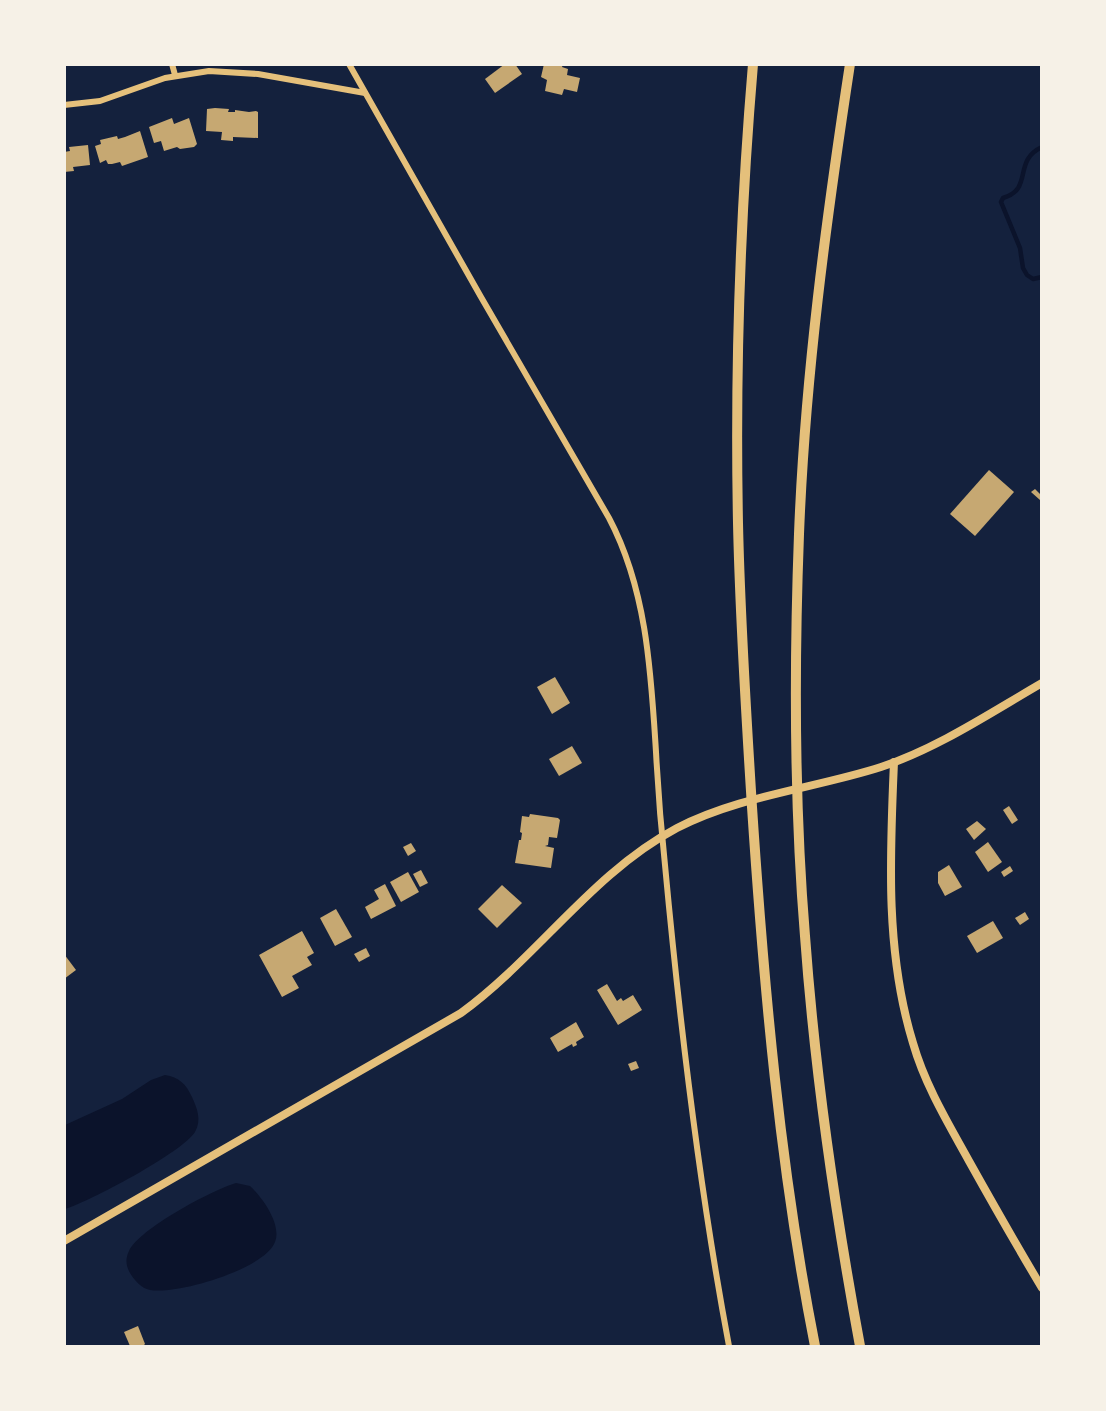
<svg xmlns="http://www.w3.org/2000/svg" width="1106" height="1411" viewBox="0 0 1106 1411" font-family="Quicksand,sans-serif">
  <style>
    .water { fill: #0b132b }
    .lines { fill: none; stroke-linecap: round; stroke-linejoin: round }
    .stream { stroke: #0b132b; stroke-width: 4.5 }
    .building { fill: #c6a872 }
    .minor { stroke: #e5c07b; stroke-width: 6 }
    .tertiary { stroke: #e5c07b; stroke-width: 8 }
    .motorway { stroke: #e5c07b; stroke-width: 10 }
  </style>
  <rect width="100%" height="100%" fill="#14213d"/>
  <g class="water">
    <path d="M165 1075C179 1077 186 1084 192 1097 197 1108 202 1120 195 1132 183 1152 89 1202 65 1209V1125L122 1099 151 1080Z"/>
    <path d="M236 1183 250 1186C262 1197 282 1224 275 1242 265 1269 177 1295 150 1290 141 1288 135 1281 130 1273 126 1266 125 1259 129 1251 139 1229 212 1190 236 1183Z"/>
  </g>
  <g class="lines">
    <path class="stream" d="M1042 147C1012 161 1034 189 1003 198L1001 202 1020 248 1023 268 1027 275 1033 279 1042 277"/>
  </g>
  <g class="building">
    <polygon points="505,64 515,64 522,74 495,93 485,79"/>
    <polygon points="544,64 563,64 562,67 568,69 567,75 580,78 577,92 564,89 562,95 545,91 547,80 541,77"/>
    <polygon points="215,108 229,109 228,112 235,112 235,110 249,112 256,111 258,112 258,138 233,137 233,141 221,140 222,132 206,131 207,109"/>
    <polygon points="172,118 174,124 189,118 197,144 194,147 180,149 177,147 164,151 161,141 154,143 149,127"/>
    <polygon points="140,131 148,157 122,166 120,162 112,164 108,164 106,160 100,163 95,146 101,144 100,140 117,136 118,139 125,137"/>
    <polygon points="88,145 90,165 73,167 74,171 64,172 64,152 70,151 69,147"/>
    <polygon points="989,470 1014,492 975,536 950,514"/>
    <polygon points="1035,489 1042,496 1040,500 1031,492"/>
    <polygon points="555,677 570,703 552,714 537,687"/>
    <polygon points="572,746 582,763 559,776 549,759"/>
    <polygon points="1009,806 1018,820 1012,824 1003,810"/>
    <polygon points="530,814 558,818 560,820 557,838 549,837 548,845 545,846 554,848 551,868 515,863 519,840 521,840 522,833 520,832 522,816 529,817"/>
    <polygon points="977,821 986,829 974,840 966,829"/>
    <polygon points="988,842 1002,862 988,872 975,852"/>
    <polygon points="411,843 416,851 408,856 403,847"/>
    <polygon points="949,865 962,887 945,896 938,883 938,872"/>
    <polygon points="1010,866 1013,871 1004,877 1001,872"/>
    <polygon points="421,870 428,883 420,887 413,874"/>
    <polygon points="408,872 419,892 401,902 390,882"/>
    <polygon points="385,884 396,906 371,919 365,907 379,899 374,890"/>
    <polygon points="502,885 522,903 497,928 478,909"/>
    <polygon points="336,909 352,937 335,946 320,918"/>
    <polygon points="1025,912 1029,919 1020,925 1015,918"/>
    <polygon points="993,921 1003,938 977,953 967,936"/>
    <polygon points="302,931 314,953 307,957 312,965 292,976 299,988 282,997 259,955"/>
    <polygon points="366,948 370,956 359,962 354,954"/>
    <polygon points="64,954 76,970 64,979"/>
    <polygon points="607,984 617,1001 621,998 623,1001 633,995 642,1010 618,1025 597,990"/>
    <polygon points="576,1022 584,1037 576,1042 577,1045 573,1047 572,1044 558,1052 550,1038"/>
    <polygon points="636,1061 639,1068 631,1071 628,1064"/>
    <polygon points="138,1326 145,1344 143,1346 130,1346 124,1332"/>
  </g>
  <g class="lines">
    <g class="minor">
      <polyline points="172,64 175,75"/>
      <path d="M349 64 481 297 609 518C647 590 651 673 656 752 658 790 661 828 665 865 680 1026 699 1187 729 1346"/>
      <polyline points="64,105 100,101 165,78 209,71 258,74 365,93"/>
    </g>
    <g class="tertiary">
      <path d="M894 762C890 855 885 952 913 1043 925 1085 948 1123 969 1161 993 1204 1017 1246 1042 1288"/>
      <path d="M64 1241 461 1013C538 957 592 873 677 828 738 796 816 788 881 767 938 748 990 713 1042 683"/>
    </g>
    <g class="motorway">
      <path d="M753 64C740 217 735 371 738 523 740 618 746 713 752 807 764 988 780 1169 815 1346"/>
      <path d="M850 64C826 221 805 377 799 534 794 668 794 803 805 936 815 1074 835 1211 860 1346"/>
    </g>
  </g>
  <rect width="1106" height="1411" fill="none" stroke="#f6f1e7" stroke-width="132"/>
</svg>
